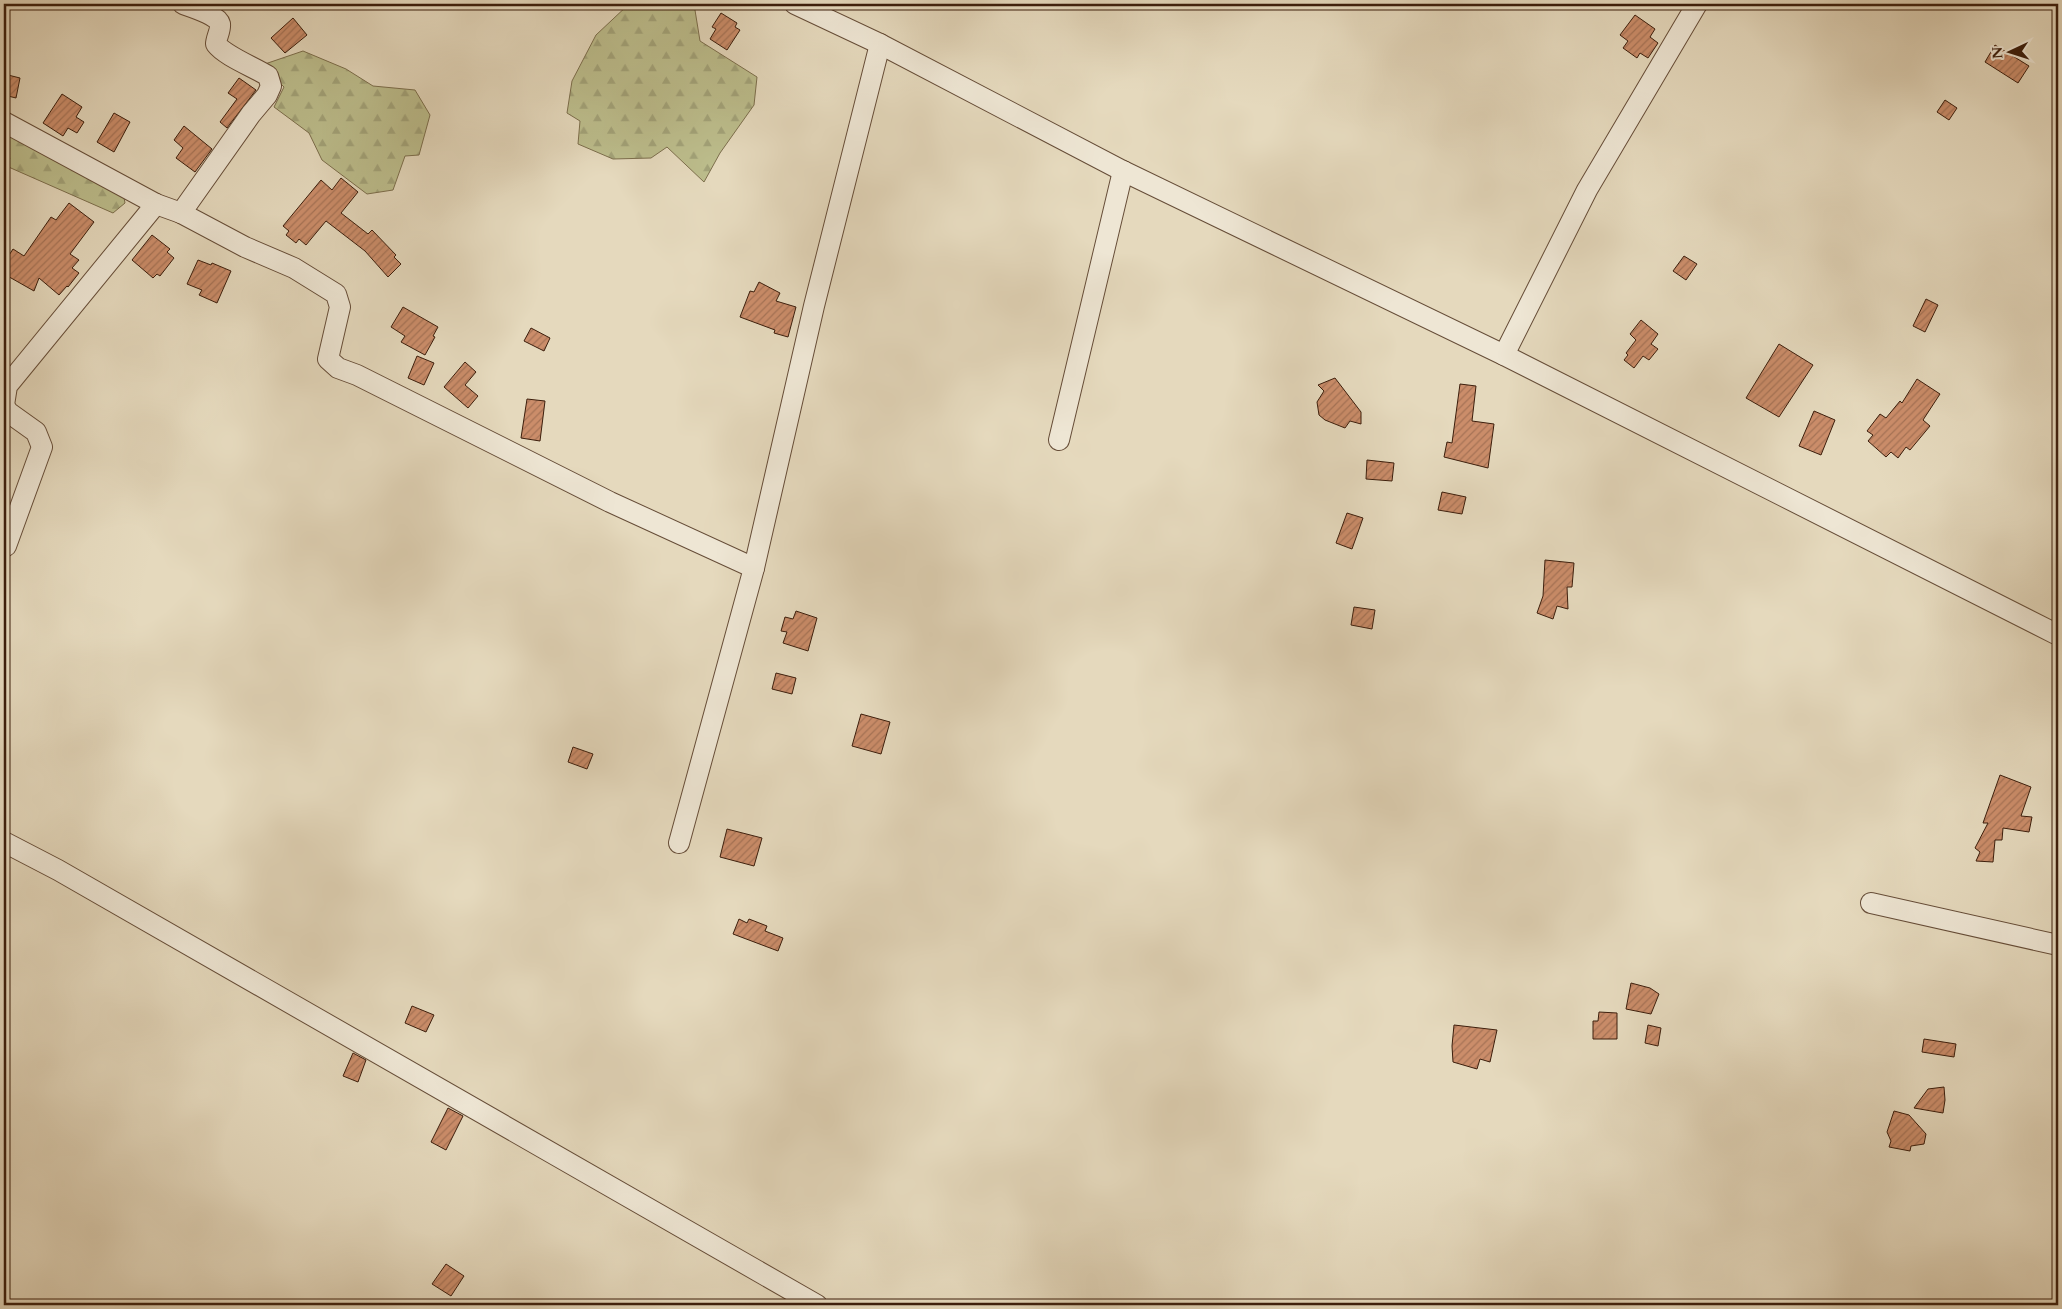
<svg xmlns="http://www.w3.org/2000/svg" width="2062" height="1309" viewBox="0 0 2062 1309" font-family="Cardo,serif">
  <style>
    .forest { fill: url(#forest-firs); stroke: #7c6e4c }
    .building { fill: url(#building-hatch); stroke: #3c1e0c }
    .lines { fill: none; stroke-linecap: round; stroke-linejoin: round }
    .minor-casing { stroke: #664d38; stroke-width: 22 }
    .minor { stroke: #eee6d4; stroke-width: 20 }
  </style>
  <defs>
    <pattern id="forest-firs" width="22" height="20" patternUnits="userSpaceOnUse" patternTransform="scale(1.25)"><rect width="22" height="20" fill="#bcbd8c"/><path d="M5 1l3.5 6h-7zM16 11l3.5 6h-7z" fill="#a2a278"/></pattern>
    <pattern id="building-hatch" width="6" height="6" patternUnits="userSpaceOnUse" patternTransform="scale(1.25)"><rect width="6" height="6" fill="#cb8d6a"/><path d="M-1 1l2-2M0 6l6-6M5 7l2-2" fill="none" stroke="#a67356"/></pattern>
  </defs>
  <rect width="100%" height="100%" fill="#e5d9bd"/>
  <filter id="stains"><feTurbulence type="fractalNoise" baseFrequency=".004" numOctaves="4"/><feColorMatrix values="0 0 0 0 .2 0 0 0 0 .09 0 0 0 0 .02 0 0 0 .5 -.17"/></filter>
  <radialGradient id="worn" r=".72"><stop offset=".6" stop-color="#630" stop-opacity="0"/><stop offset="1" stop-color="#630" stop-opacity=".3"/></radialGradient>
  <g class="forest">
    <polygon points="629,4 694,4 700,41 757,77 754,105 720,153 704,182 667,147 651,158 613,159 578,144 580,121 567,113 572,81 596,35"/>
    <polygon points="303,51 346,69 373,86 415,90 430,115 419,155 405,156 393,190 367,194 322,160 309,133 274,107 284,87 262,65"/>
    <polygon points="4,125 121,182 125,203 113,213 4,165"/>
  </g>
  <g class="building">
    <polygon points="721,13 737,23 735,27 740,30 727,50 710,39 716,29 712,27"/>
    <polygon points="1635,15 1655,29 1650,37 1658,43 1648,58 1640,53 1637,58 1623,48 1628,41 1620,35"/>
    <polygon points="293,18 307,35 285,53 271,38"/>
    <polygon points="1995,45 2029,66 2018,83 1985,62"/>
    <polygon points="4,74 20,78 16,98 4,95"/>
    <polygon points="239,78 256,90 227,128 220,122 237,99 228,93"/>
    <polygon points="62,94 82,107 76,117 84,122 77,133 68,128 63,136 43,123"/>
    <polygon points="1945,100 1957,108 1949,120 1937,112"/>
    <polygon points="114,113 130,122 114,152 97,142"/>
    <polygon points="184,126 212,149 195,172 176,158 183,148 174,140"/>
    <polygon points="341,178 358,192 341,213 368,234 372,230 396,255 394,257 401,264 388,277 365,251 326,221 306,245 299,239 296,243 286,235 289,231 283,226 321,180 332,190"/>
    <polygon points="69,203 94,222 70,254 79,260 72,268 79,273 68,287 67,286 59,295 39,278 34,291 4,274 4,263 13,249 24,256 51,217 56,220"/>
    <polygon points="152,235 170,249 167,252 174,258 160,276 157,274 153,278 132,260"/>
    <polygon points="1684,256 1697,264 1686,280 1673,271"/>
    <polygon points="198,260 211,265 212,263 231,271 217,303 199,295 202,290 187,284"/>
    <polygon points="759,282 780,293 776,301 796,307 788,337 774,333 775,330 740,317 750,291 754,292"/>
    <polygon points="1926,299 1938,305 1925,332 1913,326"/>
    <polygon points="403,307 438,327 433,336 435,337 425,355 401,342 405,336 391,327"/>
    <polygon points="1641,320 1658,334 1651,344 1658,349 1649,360 1643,356 1634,368 1624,360 1628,355 1626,353 1636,340 1630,334"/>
    <polygon points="531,328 550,338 544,351 524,341"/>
    <polygon points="1779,344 1813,365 1779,417 1746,398"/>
    <polygon points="417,356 434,363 424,385 408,378"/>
    <polygon points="465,362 476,372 465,385 478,396 468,408 444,387"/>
    <polygon points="1335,378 1361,412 1361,424 1350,421 1345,428 1325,420 1319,415 1317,402 1324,391 1318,385"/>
    <polygon points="1917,379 1940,394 1923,420 1930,426 1910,450 1906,447 1898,458 1891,452 1886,457 1868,441 1873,435 1867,431 1880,414 1886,418 1900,401 1902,403"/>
    <polygon points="1460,384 1476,386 1472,421 1494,424 1488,468 1444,457 1447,442 1452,443"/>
    <polygon points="527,399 545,401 540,441 521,438"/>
    <polygon points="1814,411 1835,420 1821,455 1799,446"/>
    <polygon points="1367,460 1394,463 1392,481 1366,479"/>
    <polygon points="1442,492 1466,497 1462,514 1438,510"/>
    <polygon points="1347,513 1363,518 1352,549 1336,543"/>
    <polygon points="1545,560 1574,563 1572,587 1567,587 1568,609 1557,606 1553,619 1537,613 1543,596"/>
    <polygon points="1354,607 1375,610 1372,629 1351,625"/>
    <polygon points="796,611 817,618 808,651 783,643 787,632 781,631 785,617 793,619"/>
    <polygon points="776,673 796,678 792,694 772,689"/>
    <polygon points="861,714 890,722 881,754 852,746"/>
    <polygon points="573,747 593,754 587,769 568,762"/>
    <polygon points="2000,775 2031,787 2021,816 2032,817 2029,832 2003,828 2002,840 1995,840 1993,862 1976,861 1980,852 1975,848 1988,823 1983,823"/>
    <polygon points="727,829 762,838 754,866 720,857"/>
    <polygon points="739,919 747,923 749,919 767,926 765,931 783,938 778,951 733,934"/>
    <polygon points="1631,983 1650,988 1659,994 1651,1014 1626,1009"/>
    <polygon points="412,1006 434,1015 426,1032 405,1023"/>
    <polygon points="1599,1012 1617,1013 1617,1039 1593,1039 1593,1021 1598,1021"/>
    <polygon points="1454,1025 1497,1030 1490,1062 1480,1059 1477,1069 1453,1062 1452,1046"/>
    <polygon points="1648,1025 1661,1028 1658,1046 1645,1043"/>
    <polygon points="1924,1039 1956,1044 1954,1057 1922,1052"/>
    <polygon points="353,1053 366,1060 358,1082 343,1076"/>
    <polygon points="1944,1087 1945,1100 1943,1113 1914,1108 1928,1089"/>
    <polygon points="448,1108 463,1116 446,1150 431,1142"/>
    <polygon points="1894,1111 1909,1115 1926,1134 1924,1144 1911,1146 1910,1151 1889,1147 1891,1141 1887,1132"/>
    <polygon points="446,1264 464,1276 451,1296 432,1284"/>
  </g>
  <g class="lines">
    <defs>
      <g id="minor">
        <polyline points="795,4 880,44 1123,171 1504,355 2058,635"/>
        <polyline points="4,122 156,204 181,213 245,247 294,268 336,294 340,307 328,359 338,368 357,375 610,502 754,568"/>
        <path d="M181 213 251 114 267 95 271 86 268 76C254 67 225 56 216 44 216 38 221 30 220 24 218 15 191 7 183 4"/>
        <polyline points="1504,355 1587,190 1697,4"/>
        <polyline points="1059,440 1123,171"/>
        <polyline points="4,547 6,546 42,447 36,432 8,412 4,405 7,386 156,204"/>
        <polyline points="4,842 58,870 817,1305"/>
        <polyline points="679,843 754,568 814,306 880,44"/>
        <polyline points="1871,903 2058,945"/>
      </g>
    </defs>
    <use href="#minor" class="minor-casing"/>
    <use href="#minor" class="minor"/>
  </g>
  <rect width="2062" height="1309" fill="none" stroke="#e5d9bd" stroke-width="20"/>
  <rect x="5" y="5" width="2052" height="1299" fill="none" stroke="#3c1e0c" stroke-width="2.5"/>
  <rect x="10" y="10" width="2042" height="1289" fill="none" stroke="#3c1e0c"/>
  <g transform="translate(2010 52) rotate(266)" stroke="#eee6d4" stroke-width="4" paint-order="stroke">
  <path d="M0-4L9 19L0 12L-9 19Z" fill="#3c1e0c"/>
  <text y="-8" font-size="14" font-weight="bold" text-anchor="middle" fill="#3c1e0c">N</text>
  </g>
  <rect width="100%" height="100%" filter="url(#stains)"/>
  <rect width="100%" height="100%" fill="url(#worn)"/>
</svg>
